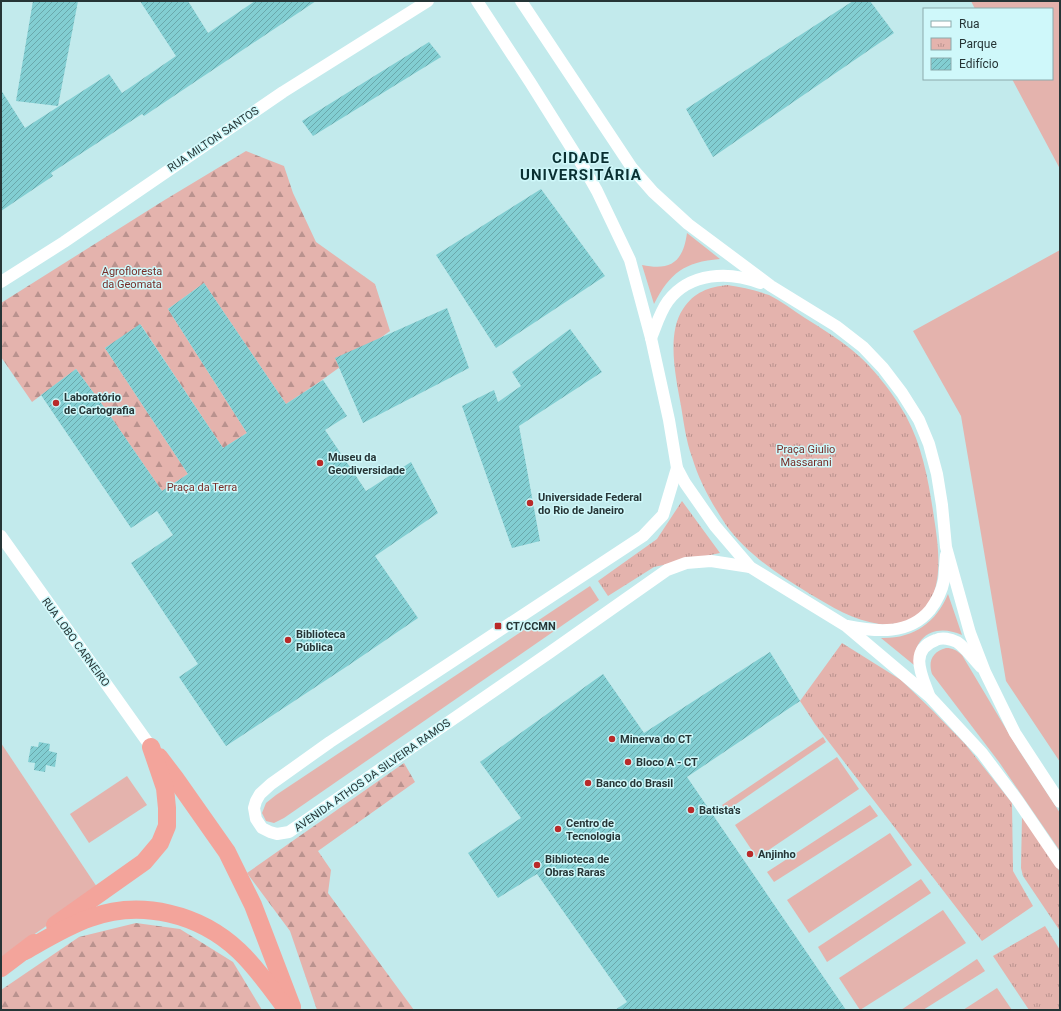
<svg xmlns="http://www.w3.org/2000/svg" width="1061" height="1011" viewBox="0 0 1061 1011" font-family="Roboto,sans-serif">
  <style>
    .green { fill: #e4b3ad }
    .forest { fill: url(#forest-firs) }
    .park { fill: url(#park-tufts) }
    .building { fill: url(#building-hatch) }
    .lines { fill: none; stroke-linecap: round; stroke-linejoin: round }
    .minor { stroke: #fff; stroke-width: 12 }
    .highway { stroke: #f3a49b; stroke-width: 18 }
    .poi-dot { fill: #b92a29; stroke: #cff8fa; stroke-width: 1.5 }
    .labels { text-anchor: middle; stroke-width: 3; stroke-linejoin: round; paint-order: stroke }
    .street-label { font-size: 11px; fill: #263536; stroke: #cff8fa }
    .park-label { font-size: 11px; fill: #772d28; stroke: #cff8fa }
    .poi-label { font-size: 11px; font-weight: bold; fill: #263536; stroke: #cff8fa; text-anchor: start }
    .district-label { font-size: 15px; font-weight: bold; letter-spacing: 1px; fill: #0a3032; stroke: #cff8fa }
  </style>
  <defs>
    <pattern id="forest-firs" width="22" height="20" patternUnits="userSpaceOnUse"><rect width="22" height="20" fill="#e4b3ad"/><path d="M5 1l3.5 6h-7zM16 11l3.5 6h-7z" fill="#b9928e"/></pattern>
    <pattern id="park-tufts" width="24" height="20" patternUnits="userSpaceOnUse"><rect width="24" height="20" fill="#e4b3ad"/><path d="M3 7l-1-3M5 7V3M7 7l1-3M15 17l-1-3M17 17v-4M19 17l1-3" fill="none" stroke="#b9928e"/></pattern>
    <pattern id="building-hatch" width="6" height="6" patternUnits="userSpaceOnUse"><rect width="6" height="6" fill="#82ced2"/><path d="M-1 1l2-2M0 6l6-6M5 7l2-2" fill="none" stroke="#6aa8ab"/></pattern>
  </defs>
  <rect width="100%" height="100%" fill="#c2eaec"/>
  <g class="green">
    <polygon points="971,1 1060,1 1060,169 1012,79 1052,79 1052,9 975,9"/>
    <path d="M687 233 720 259C684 262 670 273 654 304L642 265C671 271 683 262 687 233Z"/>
    <polygon points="1060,250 1060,762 1006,681 961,416 913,331"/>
    <polygon points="590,586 599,600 284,818 274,823 266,821 262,813 266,803 276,795"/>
    <path d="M948 594 962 635C936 623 913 635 914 665L881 638C913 639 936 623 948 594Z"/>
    <path d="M946 648C953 648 956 650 962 655L1018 749 1060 813V851L999 762 932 674C928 661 932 652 946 648Z"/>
    <polygon points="823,737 826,742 726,811 722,805"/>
    <polygon points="1,743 99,890 1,957"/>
    <polygon points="837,757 859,789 757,858 735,825"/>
    <polygon points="127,776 147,805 89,843 70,814"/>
    <polygon points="870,805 878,816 774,882 767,872"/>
    <polygon points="890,833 912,865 809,933 787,900"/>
    <polygon points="921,879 931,893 827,962 818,947"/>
    <polygon points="943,910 966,943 860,1010 839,978"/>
    <polygon points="977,959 985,971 923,1010 901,1010"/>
    <polygon points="997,988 1012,1010 963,1010"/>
  </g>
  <g class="forest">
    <polygon points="246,151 284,166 293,193 316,242 375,284 390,331 315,385 286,404 204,283 168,309 247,433 223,448 141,325 105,348 188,474 162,491 104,407 76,369 32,402 1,357 1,303 163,201"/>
    <polygon points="404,763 415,782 318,851 331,870 328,893 414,1010 317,1010 290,931 247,873"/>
    <polygon points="136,923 180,929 233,962 262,1010 1,1009 1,990 79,937"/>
  </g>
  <g class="park">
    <path d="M727 285C741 287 755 290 769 295 781 301 793 310 805 318 821 328 837 338 852 350 872 366 893 393 906 416 922 446 928 478 933 511 938 544 949 601 911 619 900 624 890 626 879 624 853 620 832 607 810 594 779 575 748 555 726 525 712 504 699 481 692 457 686 441 684 423 681 406 676 378 666 334 683 309 694 292 709 287 727 285Z"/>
    <polygon points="682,501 720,553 654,567 608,596 598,581 657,539"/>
    <polygon points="842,643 901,680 933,711 966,745 1012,803 1013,871 1033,906 982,941 815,724 800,701"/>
    <polygon points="1022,816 1060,872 1060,931 1023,876 1021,868"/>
    <polygon points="1045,926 1060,950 1060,1010 1029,1010 993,956"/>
  </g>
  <g class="building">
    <polygon points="33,1 78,1 58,106 16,101"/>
    <polygon points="140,1 188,1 208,33 255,1 316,1 144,116 142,114 51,173 53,176 1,211 1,90 25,128 109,74 122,93 176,56"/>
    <polygon points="853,1 870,1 894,33 713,157 686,109"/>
    <polygon points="429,42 441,57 313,136 302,121"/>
    <polygon points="541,189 605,276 496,348 436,255"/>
    <polygon points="204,283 286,404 323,380 347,416 325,430 366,491 411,462 438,513 375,556 418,618 349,665 226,746 179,677 198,664 131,563 173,535 157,511 131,528 41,395 76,369 104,407 162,491 188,474 105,348 140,324 223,448 247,433 168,309"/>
    <polygon points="447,308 469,368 363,423 335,358"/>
    <polygon points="570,329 602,372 519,426 540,541 512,548 462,406 494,390 498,402 521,386 512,372"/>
    <polygon points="770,652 800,701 687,777 846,1010 615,1010 627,1002 537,874 498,898 468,853 521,818 480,762 603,674 644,733"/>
    <polygon points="39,742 50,744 49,751 57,753 55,767 46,765 45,772 34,770 35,763 28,762 31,746 38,747"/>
  </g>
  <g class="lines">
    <g class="minor">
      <polyline points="477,1 530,82 584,168 597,191 630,260 651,338 669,420 677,468 685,483 715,526 750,567 846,626 930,697 982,753 1018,801 1060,863"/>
      <polyline points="521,1 632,168 653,192 688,224 771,286 836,326 863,347 883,368 902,393 919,420 929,444 937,474 942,505 946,547 970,633 985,672 1015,733 1060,802"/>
      <polyline points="1,282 64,242 283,92 428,1"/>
      <path d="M651 338C656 326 660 312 668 301 690 272 729 271 760 283"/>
      <polyline points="677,468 663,515 643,536 330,742 271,784 260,794 256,801 254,808 256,819 262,828 270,832 277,834 289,832 549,653 667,570 686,563 711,561 750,567"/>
      <polyline points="1,536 151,747"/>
      <path d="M847 626C877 632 909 635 930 610 936 602 942 590 944 580 945 572 945 563 946 555"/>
      <path d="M929 695C922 676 908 650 936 640 942 637 951 639 957 642 966 648 973 659 981 667"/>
    </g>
    <g class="highway">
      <polyline points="159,757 175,778 227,852 253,905 292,1007"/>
      <polyline points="55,925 144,862 160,843 167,826 167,808 165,788 151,747"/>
      <path d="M25 951C46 939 67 926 90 918 141 899 200 914 239 951 258 969 272 990 287 1010"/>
      <polyline points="1,968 34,943"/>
    </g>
  </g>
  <g class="poi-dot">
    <circle cx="56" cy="403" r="4"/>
    <circle cx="320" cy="463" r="4"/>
    <circle cx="530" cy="503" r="4"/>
    <rect x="494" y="622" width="8" height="8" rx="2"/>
    <circle cx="288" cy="640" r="4"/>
    <circle cx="612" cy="739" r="4"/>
    <circle cx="628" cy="762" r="4"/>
    <circle cx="588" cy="783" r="4"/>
    <circle cx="691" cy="810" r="4"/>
    <circle cx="558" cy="829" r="4"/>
    <circle cx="750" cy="854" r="4"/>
    <circle cx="537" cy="865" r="4"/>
  </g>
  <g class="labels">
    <g class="street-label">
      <text transform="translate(213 139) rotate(-34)" y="4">RUA MILTON SANTOS</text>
      <text transform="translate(76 642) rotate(54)" y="4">RUA LOBO CARNEIRO</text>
      <text transform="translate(372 775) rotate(-35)" y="4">AVENIDA ATHOS DA SILVEIRA RAMOS</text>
    </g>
    <g class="park-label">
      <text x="132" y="275">Agrofloresta<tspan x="132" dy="13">da Geomata</tspan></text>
      <text x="806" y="453">Praça Giulio<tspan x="806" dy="13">Massarani</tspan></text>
      <text x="202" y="491">Praça da Terra</text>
    </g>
    <g class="poi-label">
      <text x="64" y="401">Laboratório<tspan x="64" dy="13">de Cartografia</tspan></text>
      <text x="328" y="461">Museu da<tspan x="328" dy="13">Geodiversidade</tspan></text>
      <text x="538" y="501">Universidade Federal<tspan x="538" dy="13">do Rio de Janeiro</tspan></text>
      <text x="506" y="630">CT/CCMN</text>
      <text x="296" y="638">Biblioteca<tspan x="296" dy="13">Pública</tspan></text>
      <text x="620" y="743">Minerva do CT</text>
      <text x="636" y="766">Bloco A - CT</text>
      <text x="596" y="787">Banco do Brasil</text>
      <text x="699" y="814">Batista's</text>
      <text x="566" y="827">Centro de<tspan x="566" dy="13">Tecnologia</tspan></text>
      <text x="758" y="858">Anjinho</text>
      <text x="545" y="863">Biblioteca de<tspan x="545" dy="13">Obras Raras</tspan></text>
    </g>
    <g class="district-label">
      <text x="581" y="163">CIDADE<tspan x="581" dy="17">UNIVERSITÁRIA</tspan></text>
    </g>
  </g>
  <rect width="1061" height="1011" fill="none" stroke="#263536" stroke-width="4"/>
  <rect x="923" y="8" width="130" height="72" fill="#cff8fa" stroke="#8baaac"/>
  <rect x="931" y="21" width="20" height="6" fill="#ffffff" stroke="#8baaac"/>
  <text x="959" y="28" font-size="12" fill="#263536">Rua</text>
  <rect x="931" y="38" width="20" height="12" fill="url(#park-tufts)" stroke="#8baaac"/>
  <text x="959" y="48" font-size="12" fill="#263536">Parque</text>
  <rect x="931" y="58" width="20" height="12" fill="url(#building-hatch)" stroke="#8baaac"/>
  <text x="959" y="68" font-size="12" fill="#263536">Edifício</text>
</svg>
